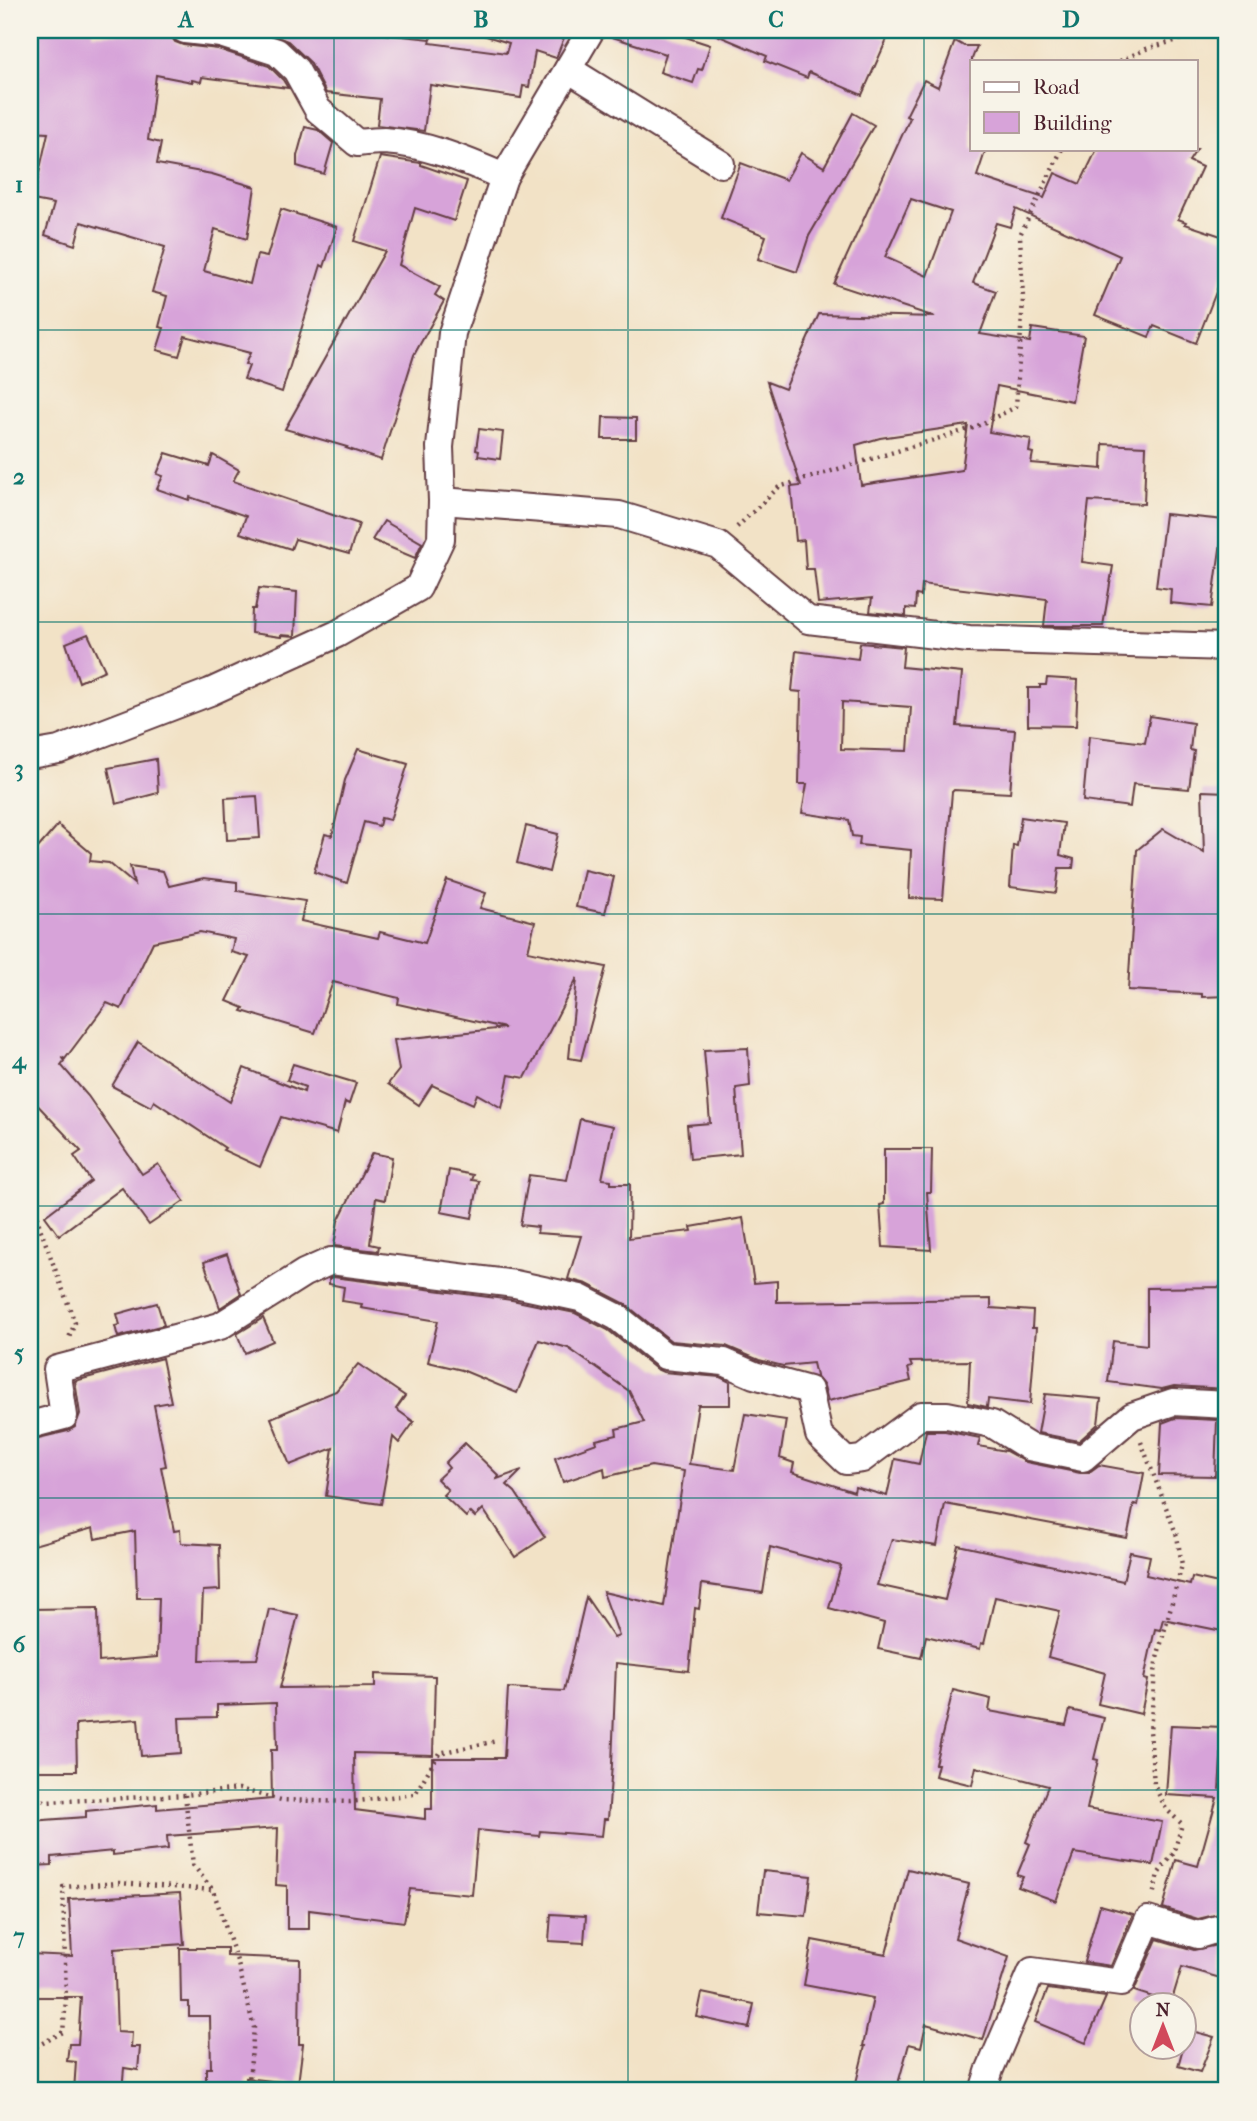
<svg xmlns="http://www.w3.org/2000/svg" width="1257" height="2121" viewBox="0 0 1257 2121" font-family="'IM FELL French Canon',serif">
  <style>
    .building { fill: #d7a3d9; fill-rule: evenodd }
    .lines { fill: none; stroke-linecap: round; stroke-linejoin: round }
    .minor-casing { stroke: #633c42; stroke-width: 30 }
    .path { stroke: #633c42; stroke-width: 4.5; stroke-dasharray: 2 5; stroke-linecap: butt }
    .minor { stroke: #fff; stroke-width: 26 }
    .grid { fill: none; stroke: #0f766e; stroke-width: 2; stroke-opacity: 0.55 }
    .neatline { fill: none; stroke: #0f766e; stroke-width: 2.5 }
    .grid-label { font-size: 23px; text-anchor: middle; font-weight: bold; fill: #0f766e }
  </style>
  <rect width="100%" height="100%" fill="#f7f3e8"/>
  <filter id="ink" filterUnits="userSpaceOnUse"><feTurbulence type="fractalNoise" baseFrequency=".0143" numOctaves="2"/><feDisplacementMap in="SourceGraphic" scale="14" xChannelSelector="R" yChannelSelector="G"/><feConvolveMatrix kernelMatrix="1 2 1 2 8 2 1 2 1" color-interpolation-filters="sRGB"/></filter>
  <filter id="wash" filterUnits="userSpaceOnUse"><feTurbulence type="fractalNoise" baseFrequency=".00686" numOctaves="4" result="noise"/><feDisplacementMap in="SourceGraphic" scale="28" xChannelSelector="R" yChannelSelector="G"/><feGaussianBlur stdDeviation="1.57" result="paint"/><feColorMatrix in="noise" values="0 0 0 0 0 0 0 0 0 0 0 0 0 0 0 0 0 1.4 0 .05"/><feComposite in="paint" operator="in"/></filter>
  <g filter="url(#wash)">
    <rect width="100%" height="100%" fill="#f2e2c6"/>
    <g id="blocks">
      <g class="building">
        <polygon points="30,30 92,30 92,34 170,35 175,42 183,45 218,49 269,66 283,80 288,88 202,77 201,82 192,80 192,82 156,75 148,140 161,143 157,164 212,174 255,187 247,239 215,229 204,271 250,284 257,255 267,257 281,209 337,227 324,267 321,265 282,392 244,379 249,366 245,364 250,353 185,336 179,356 157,350 164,328 159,327 167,296 152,292 165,247 81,222 75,245 45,235 54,204 33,200 48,133 30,132"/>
        <polygon points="259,30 365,30 365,32 431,39 430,43 506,53 509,43 483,35 484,30 567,30 556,58 535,51 529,87 523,86 521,98 430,85 424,131 377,125 380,99 326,93 310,62 288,41"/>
        <polygon points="607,30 664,30 710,45 702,70 698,69 693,83 660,72 666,54 606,35"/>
        <polygon points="705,30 865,30 887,39 862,95 809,72 807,78 765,61 767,56"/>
        <path d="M955 41 964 46H977L972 59V149H986L977 176 1044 198 1055 173 1080 184 1097 149H1197L1189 161 1202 167 1178 219 1186 222 1185 224 1227 238V264L1196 343 1154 326 1149 337 1095 315 1120 256 1016 209 1010 227 996 223 973 283 996 291 980 334 1030 342 1032 328 1084 336 1072 401 997 386 989 432 1031 439 1029 452 1033 453 1031 463 1102 469 1103 444 1146 446 1144 504 1089 501 1082 562 1113 566 1103 626H1044L1047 599 922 584 921 596 916 595 915 609 906 608V616L870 612 872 598 818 603 814 569H806L804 540 796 541 791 487 801 486 767 382 785 389 819 314 935 317 834 284 910 118 906 116 924 80 938 87ZM911 199 951 212 927 276 885 257ZM968 425 962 470 861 485 856 445 880 438Z"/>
        <polygon points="853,113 874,125 809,236 797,272 758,259 766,236 721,218 741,163 786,180 801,153 824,167"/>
        <polygon points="305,127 318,130 333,143 324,174 297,166 297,156"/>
        <polygon points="380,157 421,163 421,165 467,181 454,221 415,208 399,265 440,287 435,295 444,301 414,355 381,460 346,448 347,447 285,429 385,251 354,241"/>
        <polygon points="603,417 636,418 636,439 602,439"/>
        <polygon points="479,429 503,432 500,459 478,456 479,451 476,450"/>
        <polygon points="166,453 209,466 213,455 239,470 233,481 359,524 349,554 295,539 291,549 240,533 246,516 190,497 189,500 157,489 163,476 157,474"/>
        <polygon points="1165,514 1224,520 1212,607 1170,603 1171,589 1156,587"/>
        <polygon points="384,521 422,543 415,558 372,540"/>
        <polygon points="259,588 297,592 295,636 281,635 281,637 251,633 252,609 255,609"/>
        <polygon points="88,634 105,670 79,682 66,643"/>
        <path d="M860 643 904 647 902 667 962 673 957 726 1015 730 1010 793 954 790 952 792 943 899 909 898 911 850 859 845 860 837 852 836 849 820 802 813 807 784H799L801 692 792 691 796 651 858 659ZM842 702 911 707 908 751 841 749Z"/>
        <polygon points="1047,678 1078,680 1076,726 1028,725 1028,688 1040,688 1040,685 1046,685"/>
        <polygon points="1150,716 1193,723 1190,750 1194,751 1189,789 1133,784 1130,807 1083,801 1089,736 1145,743"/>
        <polygon points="358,749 408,764 390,820 381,818 379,826 364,822 347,883 314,872 325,834 332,836 345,780"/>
        <polygon points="156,759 158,793 116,804 108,768"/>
        <polygon points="1202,791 1227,792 1227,996 1202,997 1202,994 1128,990 1137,850 1163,829 1204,853"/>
        <polygon points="257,796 260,838 227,840 225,798"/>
        <polygon points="1021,817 1064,823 1060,855 1074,859 1073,868 1059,868 1056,893 1010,887 1013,845 1017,846"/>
        <polygon points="58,825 91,853 90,861 109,863 134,884 130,866 163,871 169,886 204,878 237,882 237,891 305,901 301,921 378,938 380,932 425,943 447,880 486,893 480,908 535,922 528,951 606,967 581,1060 569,1058 577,978 525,1078 509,1075 502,1108 477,1094 473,1104 432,1085 419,1105 388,1084 399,1070 394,1040 505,1028 398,1004 399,998 333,982 315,1033 242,1011 244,1008 227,1001 249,957 231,952 234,939 200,932 153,942 121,1009 107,1003 65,1059 61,1057 64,1061 61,1065 88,1096 142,1174 158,1164 184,1201 149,1225 122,1188 59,1235 45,1216 91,1181 74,1156 81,1151 30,1097 30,857"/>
        <polygon points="526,826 558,834 549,872 517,863"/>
        <polygon points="584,870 614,877 605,913 576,907"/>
        <polygon points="138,1042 230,1102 244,1068 304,1092 305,1087 287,1080 293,1064 356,1083 349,1104 345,1102 337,1133 281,1117 260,1167 223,1150 225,1148 154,1101 151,1107 112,1086"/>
        <polygon points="748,1048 750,1086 736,1088 741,1154 690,1159 687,1125 710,1123 704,1050"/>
        <polygon points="580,1119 613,1126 602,1179 611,1180 611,1184 630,1184 629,1238 692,1231 691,1227 743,1218 754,1283 777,1281 777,1302 991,1299 991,1308 1033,1311 1032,1328 1036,1328 1030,1404 988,1399 987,1407 968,1403 970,1361 910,1362 912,1367 908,1368 911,1381 828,1401 824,1386 816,1376 813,1363 783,1366 759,1360 726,1346 671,1341 624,1303 587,1284 568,1279 581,1236 537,1233 538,1227 520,1225 529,1175 567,1180"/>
        <polygon points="884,1149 932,1149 931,1192 927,1192 931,1250 883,1247 880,1205 884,1204"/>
        <polygon points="372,1153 392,1157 385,1200 376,1198 370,1244 379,1246 378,1251 334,1246 338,1221"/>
        <polygon points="449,1170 473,1175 471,1180 479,1181 472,1218 441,1212"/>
        <polygon points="227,1254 241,1294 220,1308 204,1262"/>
        <polygon points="333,1277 512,1300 575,1313 608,1330 656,1369 663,1372 720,1377 730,1382 730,1405 698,1405 689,1464 734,1470 745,1414 786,1420 780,1458 794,1463 792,1472 854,1492 855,1487 887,1496 895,1459 919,1464 926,1431 945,1431 980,1438 978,1446 1006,1451 1026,1462 1080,1473 1088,1473 1099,1465 1144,1473 1138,1505 1134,1504 1127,1538 945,1504 937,1546 892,1539 877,1585 945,1600 958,1545 1123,1581 1130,1552 1150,1556 1146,1575 1190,1585 1192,1577 1227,1585 1227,1632 1163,1619 1160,1630 1155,1629 1144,1679 1148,1680 1141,1714 1098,1704 1105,1673 1048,1657 1060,1611 995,1597 984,1644 981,1643 980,1649 926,1636 921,1658 878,1649 884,1623 829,1608 841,1566 770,1547 763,1593 702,1584 699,1609 695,1608 689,1671 616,1663 612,1764 608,1819 604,1819 602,1836 540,1831 539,1836 478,1830 472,1895 410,1889 404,1922 309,1910 309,1929 287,1929 287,1886 276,1885 278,1828 167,1836 168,1849 113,1855 113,1851 52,1857 52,1865 30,1866 30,1821 86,1817 86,1811 157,1804 157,1809 272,1799 271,1750 277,1750 276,1703 217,1705 217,1717 179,1718 181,1753 141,1756 138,1719 76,1724 77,1771 30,1771 30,1609 98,1608 99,1662 157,1657 159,1598 137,1598 135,1531 95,1539 93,1528 34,1545 34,1543 30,1544 30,1440 68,1431 75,1427 80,1414 75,1381 162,1358 171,1402 154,1405 166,1466 161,1467 174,1531 180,1530 181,1543 219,1545 220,1590 203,1591 200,1660 257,1659 269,1609 298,1615 280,1688 375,1687 375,1674 435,1676 433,1755 354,1753 355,1810 425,1819 425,1809 432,1809 432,1758 504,1758 508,1688 564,1691 586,1597 614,1638 619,1636 603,1592 664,1606 684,1471 651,1466 605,1477 604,1468 563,1482 555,1458 597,1443 596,1440 617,1435 616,1429 644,1422 629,1391 568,1348 539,1340 517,1393 462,1370 428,1362 438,1321 361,1308 362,1304 342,1301 344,1287 329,1284 329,1279"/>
        <polygon points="1227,1287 1227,1389 1174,1386 1162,1389 1108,1382 1113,1341 1147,1345 1147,1288"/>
        <polygon points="157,1303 164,1325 118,1337 115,1326 120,1325 117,1314"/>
        <polygon points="263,1318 273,1341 245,1353 237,1334"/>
        <polygon points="358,1364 405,1396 396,1409 414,1422 399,1443 393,1437 381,1504 326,1496 333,1448 290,1465 271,1418 336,1391"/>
        <polygon points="1045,1394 1101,1399 1098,1424 1079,1441 1038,1433"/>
        <polygon points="1175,1418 1217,1420 1215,1476 1159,1475 1162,1423"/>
        <polygon points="465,1443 499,1476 497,1479 522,1470 507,1485 515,1492 545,1537 515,1557 483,1509 475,1517 470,1512 466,1517 443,1495 448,1490 437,1479 449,1468 445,1463"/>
        <polygon points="953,1690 991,1699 989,1711 1066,1725 1070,1710 1104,1718 1094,1759 1098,1760 1087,1809 1162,1822 1153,1865 1074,1853 1056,1901 1018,1887 1023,1877 1017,1875 1030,1844 1026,1842 1048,1786 976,1767 972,1785 935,1776 938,1764 935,1764"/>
        <polygon points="1171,1725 1223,1727 1219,1790 1220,1785 1227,1786 1227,1912 1198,1919 1163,1908 1176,1860 1198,1866 1217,1798 1166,1795"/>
        <polygon points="908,1869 969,1884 955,1938 1009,1957 983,2040 926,2024 921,2047 909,2044 896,2091 854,2091 865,2046 863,2046 873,1998 804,1985 812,1940 886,1954"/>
        <polygon points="763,1871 811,1876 806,1916 758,1912"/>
        <polygon points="180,1893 184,1944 114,1949 117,2032 132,2033 131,2047 140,2047 138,2070 124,2068 122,2091 74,2091 76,2062 67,2061 69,2044 78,2044 81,1997 30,1997 30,1954 72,1956 69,1899"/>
        <polygon points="1100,1905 1133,1914 1111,1966 1084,1962"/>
        <polygon points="551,1914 586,1916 584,1943 549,1941"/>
        <polygon points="1157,1939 1194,1950 1227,1943 1227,1980 1182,1967 1171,2003 1134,1991"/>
        <polygon points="180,1948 227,1948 227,1956 300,1959 299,2044 303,2044 298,2084 246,2078 247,2089 206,2090 206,2068 211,2068 210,2016 189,2016 189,2002 181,2002"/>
        <polygon points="1048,1989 1106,1997 1086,2043 1035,2022"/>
        <polygon points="702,1993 754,2004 749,2028 697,2017"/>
        <polygon points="1188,2030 1214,2037 1200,2072 1178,2066"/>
      </g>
    </g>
  </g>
  <g filter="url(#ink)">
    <use href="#blocks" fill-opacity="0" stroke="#633c42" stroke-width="2"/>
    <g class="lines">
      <defs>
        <g id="minor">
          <path d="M185 30 221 34 277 52 296 70 318 110 357 143C366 142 375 141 384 141 424 143 468 161 504 177"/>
          <polyline points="568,69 721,164"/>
          <polyline points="442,501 619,515 718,545 808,620 969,639 1227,647"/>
          <polyline points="30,755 59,750 210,692 337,634 418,588 441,539 442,501 440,447 452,333 504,177 591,30"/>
          <polyline points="30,1425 64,1416 57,1369 220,1326 304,1273 331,1261 515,1284 580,1298 617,1317 665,1356 724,1362 754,1375 809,1390 819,1435 846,1461 862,1459 921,1415 947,1415 992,1424 1029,1447 1083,1458 1132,1416 1173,1402 1227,1405"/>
          <polyline points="983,2091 990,2069 1032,1971 1121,1983 1148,1920 1198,1935 1224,1927 1227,1928"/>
        </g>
      </defs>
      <use href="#minor" class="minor-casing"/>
      <g class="path">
        <polyline points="1120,61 1146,49 1213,30"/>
        <polyline points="737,527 779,487 973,428 1016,407 1023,299 1020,235 1062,149"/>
        <polyline points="30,1189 40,1228 75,1323 68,1340"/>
        <polyline points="1141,1442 1177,1536 1182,1565 1156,1662 1150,1731 1154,1785 1166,1809 1182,1824 1174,1853 1158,1874 1153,1896"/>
        <polyline points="30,1795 47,1802 185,1795 239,1789 281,1800 350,1802 415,1794 439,1753 497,1741"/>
        <polyline points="185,1795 193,1865 213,1890 238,1964 254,2028 248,2091"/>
        <polyline points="30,2050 63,2032 66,2000 63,1887 119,1883 213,1890"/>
      </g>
      <use href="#minor" class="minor"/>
    </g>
  </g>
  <path class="grid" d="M334 30V2091M628 30V2091M924 30V2091M30 330H1227M30 622H1227M30 914H1227M30 1206H1227M30 1498H1227M30 1790H1227"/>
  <rect width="1257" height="2121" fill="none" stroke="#f7f3e8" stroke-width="77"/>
  <rect x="970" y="60" width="228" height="91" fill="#f7f3e8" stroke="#b29e9c" stroke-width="2"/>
  <rect x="984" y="82" width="35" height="10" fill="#ffffff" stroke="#b29e9c" stroke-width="2"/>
  <text x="1033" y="94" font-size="21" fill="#4a1f2b">Road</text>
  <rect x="984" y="112" width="35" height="21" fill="#d7a3d9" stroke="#b29e9c" stroke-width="2"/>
  <text x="1033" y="130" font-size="21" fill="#4a1f2b">Building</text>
  <g transform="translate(1163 2026)"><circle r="33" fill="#f7f3e8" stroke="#b29e9c" stroke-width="2"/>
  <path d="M0-5L12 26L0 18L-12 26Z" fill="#d1495b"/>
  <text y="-10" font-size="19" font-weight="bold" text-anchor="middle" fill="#4a1f2b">N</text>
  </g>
  <rect x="38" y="38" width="1180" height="2044" class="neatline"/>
  <g class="grid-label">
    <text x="186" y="27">A</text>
    <text x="481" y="27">B</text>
    <text x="776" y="27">C</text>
    <text x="1071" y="27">D</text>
    <text x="19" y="192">1</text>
    <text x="19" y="484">2</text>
    <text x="19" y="776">3</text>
    <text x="19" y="1068">4</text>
    <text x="19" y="1360">5</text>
    <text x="19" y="1652">6</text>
    <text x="19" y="1944">7</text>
  </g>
</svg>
